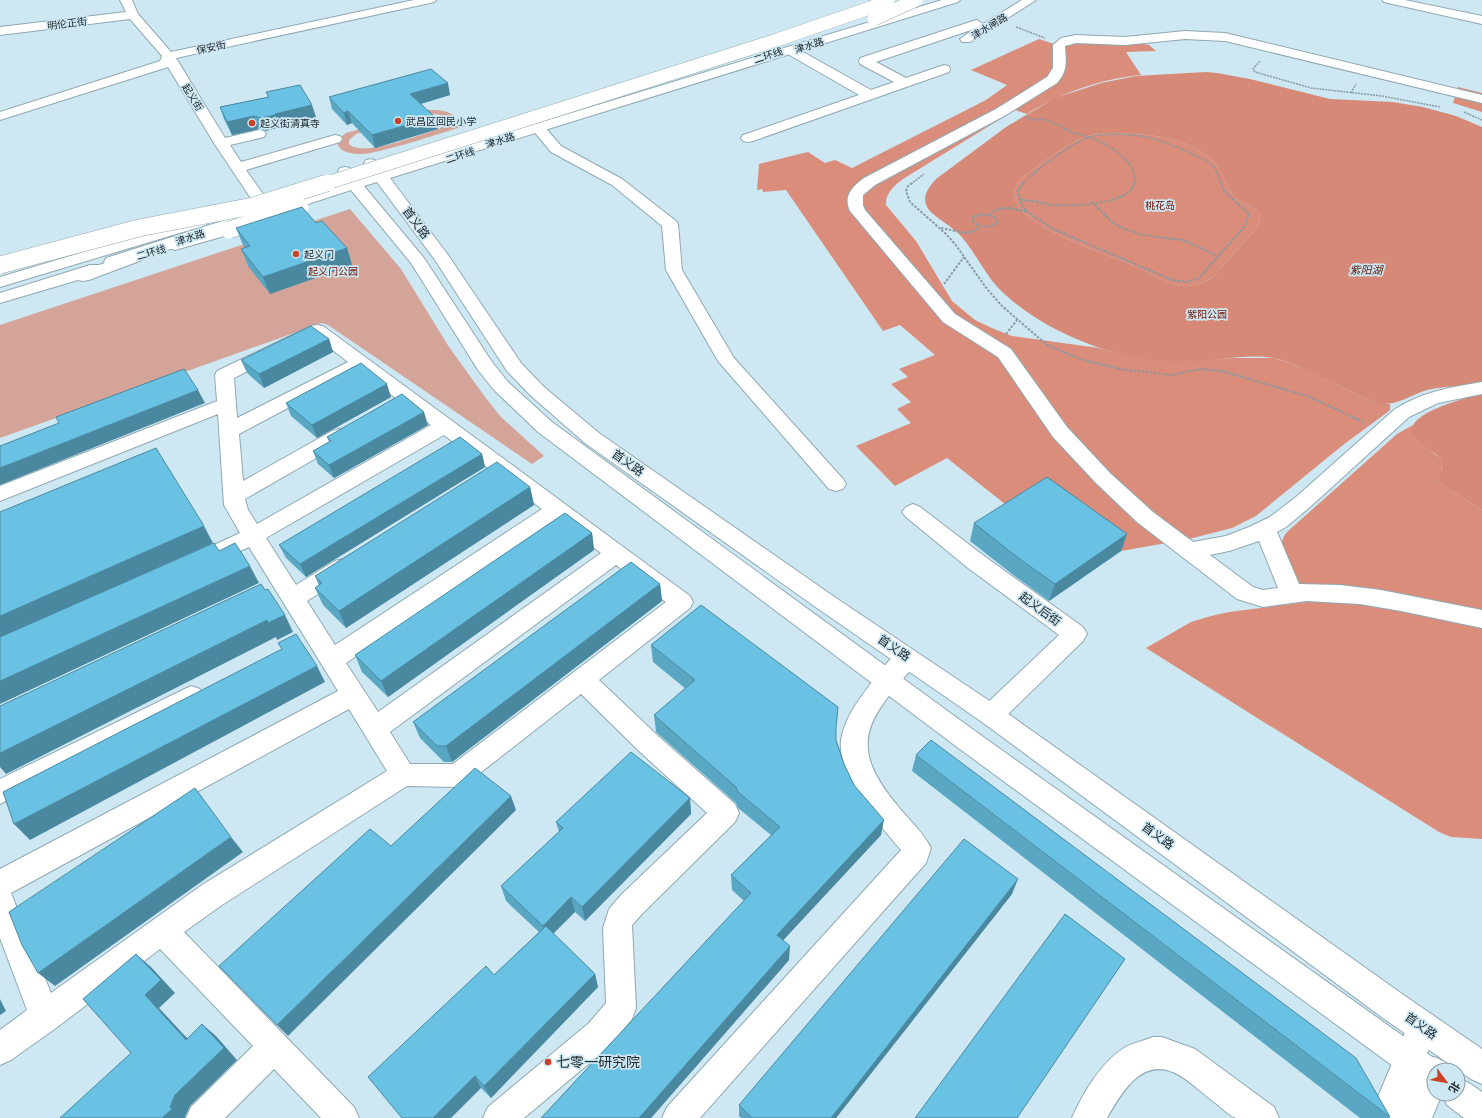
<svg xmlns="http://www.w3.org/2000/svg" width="1482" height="1118" viewBox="0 0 1482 1118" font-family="Roboto,'Noto Sans SC',sans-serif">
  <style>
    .green { fill: #d5a499; fill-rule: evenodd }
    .forest { fill: #db8d7b }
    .water { fill: #d68977; fill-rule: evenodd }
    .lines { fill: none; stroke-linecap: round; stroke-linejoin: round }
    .minor-casing { stroke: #8fa8b2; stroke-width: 2 }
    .major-casing { stroke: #8fa8b2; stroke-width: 2 }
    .highway-casing { stroke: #8fa8b2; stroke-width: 2 }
    .path-far2 { stroke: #879aa2; stroke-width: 1.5; stroke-dasharray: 2 1; stroke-linecap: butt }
    .path-far1 { stroke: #879aa2; stroke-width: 2; stroke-dasharray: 2.5 1.5; stroke-linecap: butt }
    .path { stroke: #879aa2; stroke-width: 2.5; stroke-dasharray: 3 2; stroke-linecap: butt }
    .minor { fill: #fff; fill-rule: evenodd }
    .major { fill: #fff; fill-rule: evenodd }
    .highway { fill: #fff; fill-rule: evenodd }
    .highway-bridge-far1-casing { stroke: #8fa8b2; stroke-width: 14; stroke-linecap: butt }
    .highway-bridge-casing { stroke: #8fa8b2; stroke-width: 18; stroke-linecap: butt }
    .highway-bridge-far1 { stroke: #fff; stroke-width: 13 }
    .highway-bridge { stroke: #fff; stroke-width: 17 }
    .wall { fill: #5aa7c4 }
    .shaded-wall { fill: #4a88a0 }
    .building { fill: #69c2e4; stroke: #4a88a0 }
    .poi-dot { fill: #cc4124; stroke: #cee8f3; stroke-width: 1.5 }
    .labels { text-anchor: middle; stroke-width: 3.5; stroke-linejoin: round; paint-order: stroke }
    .far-street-label { font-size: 10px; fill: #20292d; stroke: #cee8f3 }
    .far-poi-label { font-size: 10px; fill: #20292d; stroke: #cee8f3; text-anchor: start }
    .far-park-label { font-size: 10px; fill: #6c0f00; stroke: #cee8f3 }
    .far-water-label { font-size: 11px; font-style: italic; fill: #591406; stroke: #cee8f3 }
    .street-label { font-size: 12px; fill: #20292d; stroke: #cee8f3 }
    .near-poi-label { font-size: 14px; fill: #20292d; stroke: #cee8f3; text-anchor: start }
  </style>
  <rect width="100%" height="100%" fill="#cee8f3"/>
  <g class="green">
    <path d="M429 110C439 110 452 110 457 120L456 124 461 123 465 126C434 135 400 147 370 153 362 155 342 155 338 145 337 140 342 136 346 133ZM427 114C434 114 445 113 447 122L439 129C421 134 362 158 349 144V140L356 134Z"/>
    <polygon points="350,209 401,269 449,347 485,397 501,417 544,456 532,464 328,325 322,323 0,438 0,325"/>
  </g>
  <g class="forest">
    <path d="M1039 39 1054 44 1080 43 1143 44 1149 45 1156 51 1126 52 1141 75C1101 79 1060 93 1027 114L1015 110 903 179C895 185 885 193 886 205L916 241 952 301 975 320 994 329 1012 336 1099 348 1122 354 1164 360 1184 362 1233 358H1274L1290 363 1374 402 1390 404V410L1385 414 1343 445 1256 516 1232 528 1189 539 1121 551 1042 494 1015 512 947 458 895 486 856 446 911 423 897 409 911 402 891 384 908 377 899 369 935 355 900 325 883 331 786 190 763 192 762 189 757 190 759 164 808 152 825 163 835 160 852 168 986 100 1007 85 971 70Z"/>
    <polygon points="1458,87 1482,93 1482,112 1453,103"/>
    <path d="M1109 133C1145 134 1190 135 1216 164 1224 173 1226 187 1234 196 1241 203 1252 206 1260 212L1259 223 1254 231 1213 277C1203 284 1188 288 1176 285 1162 282 1150 272 1137 267 1110 255 1023 228 1015 200 1010 182 1027 174 1039 165 1053 155 1071 141 1088 136 1095 134 1102 134 1109 133Z"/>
    <path d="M1415 424 1412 429 1416 439 1440 458 1442 462 1441 473 1436 481 1482 510V839L1451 837 1439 832 1146 648 1191 622 1211 616 1229 612 1306 602C1300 586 1283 559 1282 544 1282 539 1284 536 1287 532L1397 434Z"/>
  </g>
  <path class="water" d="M1206 72 1217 73 1250 79 1330 99 1393 102 1423 107 1456 116 1482 127V510L1436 481C1441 473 1444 467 1440 458 1433 450 1419 445 1414 436 1400 414 1467 398 1480 394L1470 385C1455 386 1441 387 1427 390 1407 396 1396 408 1374 402 1354 393 1334 383 1313 374 1301 368 1288 361 1274 358 1244 353 1213 362 1184 362 1129 361 1075 344 1030 314 1014 303 998 290 988 275 978 261 970 245 958 233 938 215 909 208 936 179L1006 127 1055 98 1101 83 1136 76ZM1109 133C1145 134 1190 135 1216 164 1224 173 1226 187 1234 196 1241 203 1252 206 1260 212L1259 223 1254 231 1213 277C1203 284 1188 288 1176 285 1162 282 1150 272 1137 267 1110 255 1023 228 1015 200 1010 182 1027 174 1039 165 1053 155 1071 141 1088 136 1095 134 1102 134 1109 133Z"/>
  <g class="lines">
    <defs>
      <g id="minor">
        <polygon points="120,0 132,0 138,14 171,52 414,0 436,0 434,2 430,3 176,58 225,138 259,130 264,131 266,134 264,137 230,145 241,162 335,135 340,136 342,139 340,142 246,170 265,197 262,200 257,202 252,200 214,143 168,67 0,120 0,112 160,61 162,56 130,19 0,35 0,27 126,12"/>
        <polygon points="1022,0 1036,0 970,42 962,42 960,39 974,29 876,62 906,78 944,65 949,66 950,69 949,72 753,141 748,142 743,141 741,138 743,135 859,95 786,53 784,50 786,47 794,47 871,90 894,82 860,64 859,61 860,58 973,21 977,20 983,24"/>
        <polygon points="1382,0 1405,0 1482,16 1482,24 1388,3 1384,2"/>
        <path d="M1185 31 1225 33 1482 95V103L1225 41 1185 39 1125 45 1076 43 1065 46C1066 62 1068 71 1057 83L1006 115 875 185 863 195V205L865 210 955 314 1011 349 1067 427 1110 473 1153 512 1193 542 1226 536 1249 527 1270 517 1296 497 1395 409C1422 392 1451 387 1482 382V394L1438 403 1409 417 1310 507 1286 527 1277 532 1299 584 1340 585 1381 590 1482 610V628L1401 611 1360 604 1306 601 1263 607 1237 599 1137 522 1096 483 1053 437 998 357 943 322 850 211C843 196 852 187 864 178L996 109 1047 77 1053 68V45L1061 38 1076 35 1125 37ZM1259 541 1278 588 1263 590 1253 587 1210 555 1229 551Z"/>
        <polygon points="538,124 543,125 561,146 622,179 676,221 678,224 682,270 734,358 843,479 846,484 843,489 836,491 829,489 718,361 666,270 662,226 612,185 551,152 531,128 533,125"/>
        <path d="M317 325 323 326 690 596 693 602 690 608 599 680 658 736 735 804 739 813 735 822 642 914 632 925 636 1008 632 1019 611 1045 524 1118H483L488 1107 589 1023 606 1003 603 928 609 909 622 894 707 813 640 752 581 694 466 784 457 787 407 786 222 905 184 932 354 1107 359 1118H321L274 1069 225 1118H186L191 1107 253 1046 160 949 56 1028 11 1060 0 1065V1030L27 1010 0 938V869L338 691 249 547 209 565 201 563 198 557 201 551 240 533 224 505 218 414 0 501V486L217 401 215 375 217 371 311 326ZM316 337 348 362 237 418 234 378ZM359 370 431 425 257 524 248 510 245 499 346 441 349 436 346 431 339 429 332 431 243 481 239 434ZM444 435 542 509 335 645 307 601 351 573 354 567 351 561 343 559 335 561 296 585 266 538ZM557 520 601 553 378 712 346 663ZM616 565 666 602 453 764H410L390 732ZM349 709 387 771 202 885 51 993 11 893Z"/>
        <polygon points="913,504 920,507 984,556 1083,627 1087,634 1083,641 1000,722 991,725 982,722 979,715 982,708 1059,635 968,568 906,517 902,512 906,507"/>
        <path d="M907 648 915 651 919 658 915 665C869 718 845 743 897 805 908 819 923 832 931 848L926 863 700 1118H662L667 1107 901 850C879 824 837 777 841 740 844 720 857 702 869 686 879 673 891 654 907 648Z"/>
        <polygon points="191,686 200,689 203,696 200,703 0,804 0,779"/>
        <polygon points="1423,1012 1434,1016 1438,1027 1424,1061 1434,1057 1445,1062 1449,1070 1434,1070 1434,1094 1442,1094 1432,1118 1369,1118 1412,1016"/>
        <path d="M1153 1037H1162L1195 1049 1274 1107 1279 1118C1271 1118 1243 1118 1236 1118 1229 1116 1220 1106 1214 1102 1202 1093 1188 1079 1175 1073 1141 1057 1121 1094 1107 1118H1072C1082 1095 1101 1062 1124 1048 1132 1043 1143 1041 1153 1037Z"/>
      </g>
      <g id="major">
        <path d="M942 0H960L958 2 390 178 448 255 521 363 544 387 599 433 833 596 1000 708 1405 996 1482 1049V1084L1471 1079 1383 1018 982 722 817 608 585 443 530 395 507 371 435 260 377 182 364 186 424 258 492 362 508 382 552 422 975 731 1445 1066 1447 1070H1434V1093L1423 1088 957 747 538 432 494 390 478 370 411 263 351 190 118 266 112 267 106 266 104 262 106 258 345 182 338 171 340 168 345 167 350 168 357 178 372 174 364 163 366 160C376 157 378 163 384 170Z"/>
        <polygon points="1458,1078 1469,1083 1482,1092 1482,1118 1464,1118 1447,1105 1442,1094 1458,1094"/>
      </g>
      <g id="highway">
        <polygon points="200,217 206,219 208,222 206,225 0,287 0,277"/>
        <polygon points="229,225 235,227 237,230 235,233 175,250 169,248 167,245 169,242"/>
        <polygon points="136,252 142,254 144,257 142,260 89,280 83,281 78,280 0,303 0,293 90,265 99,265"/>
      </g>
    </defs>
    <use href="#minor" class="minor-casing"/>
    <use href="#major" class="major-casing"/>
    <use href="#highway" class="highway-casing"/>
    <g class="path-far2">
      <polyline points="1016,27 1045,38"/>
      <polyline points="1260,61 1253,69 1255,72 1311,88 1382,96 1440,107"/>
      <polyline points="1351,93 1356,84"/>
      <polyline points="1464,112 1482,120"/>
      <path d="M1025 117 1034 120 1043 119 1064 127V129L1070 130V132C1093 136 1138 155 1135 184"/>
      <polyline points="911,184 924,174"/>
      <path d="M1023 184C1032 172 1076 140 1090 137 1104 133 1127 134 1141 136 1154 137 1207 158 1214 167 1217 171 1219 179 1221 184"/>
    </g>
    <g class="path-far1">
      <polyline points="912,183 908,186 906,191 910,202 945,233 955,244 987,289 1002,306 1047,345 1080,359 1120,369 1171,375 1200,369 1222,371 1310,397 1359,420"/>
      <polyline points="1023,183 1018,191 1021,203 1026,211"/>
      <path d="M1020 200C1032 200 1043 204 1054 205 1073 206 1129 205 1135 183"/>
      <polyline points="1092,202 1112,222 1124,229 1144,235 1183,240 1218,256"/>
      <polyline points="1026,211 1053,229 1172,280 1186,282 1199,278 1245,226 1249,214 1224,191 1221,183"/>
      <path d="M982 214 993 216 997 220V223C989 228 978 228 972 220L973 217Z"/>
      <path d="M990 215C1000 204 1013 209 1026 211"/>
      <polyline points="941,228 965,233 975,231 978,225"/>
      <polyline points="944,284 964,257"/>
      <polyline points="1006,334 1017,320"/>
    </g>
    <polyline class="path" points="1357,419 1363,422"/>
    <use href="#minor" class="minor"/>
    <use href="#major" class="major"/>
    <use href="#highway" class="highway"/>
    <defs>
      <g id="highway-bridge-far1">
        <polyline points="874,19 916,0"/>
        <polyline points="324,184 774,41 870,8 888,0"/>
      </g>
      <g id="highway-bridge">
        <polyline points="229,230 300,207"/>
        <polyline points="0,265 139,228 253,206 327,183"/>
      </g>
    </defs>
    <use href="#highway-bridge-far1" class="highway-bridge-far1-casing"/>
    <use href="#highway-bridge" class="highway-bridge-casing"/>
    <use href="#highway-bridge-far1" class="highway-bridge-far1"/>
    <use href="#highway-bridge" class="highway-bridge"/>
  </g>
  <g class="wall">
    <polygon points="266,92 316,117 279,126 279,127 266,131 259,129 232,135 224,119 220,107 268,97"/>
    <polygon points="450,95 421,104 438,129 375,148 352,123 347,125 332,109 329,97"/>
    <polygon points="316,223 347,248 352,265 270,294 248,266 241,249 245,248 243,245 236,228"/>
    <polygon points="329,339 333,352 264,388 247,373 241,360"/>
    <polygon points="391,397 317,438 291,416 286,403"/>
    <polygon points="428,425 334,478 318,464 313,451 329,442 327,437"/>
    <polygon points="482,454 485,467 306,577 286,558 279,545"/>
    <polygon points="530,487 534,505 346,628 323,605 315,588 319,586 315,576"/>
    <polygon points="974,523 1127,534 1121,551 1049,601 1012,574 970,541"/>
    <polygon points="592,533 594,550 388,697 362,672 355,655"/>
    <polygon points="660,584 662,601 452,762 444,762 420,738 413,722"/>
    <polygon points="651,645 836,728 836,740 844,764 854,785 881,835 783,940 789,960 651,1118 541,1118 744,901 732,890 731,875 771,835 738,808 736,803 656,732 654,715 686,689 653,662"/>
    <polygon points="916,755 1390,1117 1389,1118 1360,1118 912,771"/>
    <polygon points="690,798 691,814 585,921 575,912 553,933 595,974 598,987 491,1098 481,1088 368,1077 494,975 539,932 506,901 501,886 559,832 556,822"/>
    <polygon points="1012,894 836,1118 741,1118 739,1116 739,1105"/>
  </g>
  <g class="shaded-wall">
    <polygon points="448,83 450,95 413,106 410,94"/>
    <polygon points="312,105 316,117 279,126 279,127 266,131 261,118 275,114"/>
    <polygon points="348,111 352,123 347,125 344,113"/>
    <polygon points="254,116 259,129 232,135 227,122"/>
    <polygon points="435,117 438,129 375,148 372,135"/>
    <polygon points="347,248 352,265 270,294 263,277"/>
    <polygon points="329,339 333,352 264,388 259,374"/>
    <polygon points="387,384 391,397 317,438 312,425"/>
    <polygon points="198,390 205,403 0,485 0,468"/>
    <polygon points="424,412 428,425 334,478 329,465"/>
    <polygon points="482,454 485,467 306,577 300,564"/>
    <polygon points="530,487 534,505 346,628 339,611"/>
    <polygon points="204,526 213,543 0,639 0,616"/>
    <polygon points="592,533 594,550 388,697 381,681"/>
    <polygon points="1127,534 1121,551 1049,601 1055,584"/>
    <polygon points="250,566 259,583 0,704 0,681"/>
    <polygon points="660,584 662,601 452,762 446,746"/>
    <polygon points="285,615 293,632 277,640 276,637 6,774 0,767 0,753 267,620"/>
    <polygon points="317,666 325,682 30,840 14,824"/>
    <polygon points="511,796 516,810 288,1036 277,1025"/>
    <polygon points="690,798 691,814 585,921 582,907"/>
    <polygon points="884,820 881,835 776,948 777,935"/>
    <polygon points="231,837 243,852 55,986 38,973"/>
    <polygon points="1018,879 1012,894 836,1118 831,1118"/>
    <polygon points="571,897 575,912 547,940 543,926"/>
    <polygon points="790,946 789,960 651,1118 639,1118"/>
    <polygon points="136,954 151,967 175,993 159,1008 200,1052 186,1040 145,995"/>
    <polygon points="595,974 598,987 491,1098 484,1086"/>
    <polygon points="0,999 6,1011 0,1015"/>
    <polygon points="202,1024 216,1036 237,1060 190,1106 185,1117 185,1118 162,1118 170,1107"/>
    <polygon points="475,1076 481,1088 451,1118 433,1118"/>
  </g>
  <g class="building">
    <polygon points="431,69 448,83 410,94 435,117 372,135 348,111 344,113 329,97"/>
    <polygon points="300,85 312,105 275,114 275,115 261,118 254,116 227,122 220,107 269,97 266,92"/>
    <polygon points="302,207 316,223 322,221 347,248 263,277 241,249 250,246 236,228"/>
    <polygon points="311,326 329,339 259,374 241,360"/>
    <polygon points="361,363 387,384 312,425 286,403"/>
    <polygon points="184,369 198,390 0,468 0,446 59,423 56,417"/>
    <polygon points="402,394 424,412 329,465 313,451 331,441 327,437"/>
    <polygon points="460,437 482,454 300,564 279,545"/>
    <polygon points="156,448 204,526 0,616 0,512"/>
    <polygon points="497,462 530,487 339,611 315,588 322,583 315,576"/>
    <polygon points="1047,477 1127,534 1055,584 1017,557 974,523"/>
    <polygon points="565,513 592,533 381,681 355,655"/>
    <polygon points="214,543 219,551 235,543 250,566 0,681 0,637"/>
    <polygon points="631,562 660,584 446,746 437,746 413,722"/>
    <polygon points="261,584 265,590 268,589 285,615 268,623 267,620 0,753 0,706"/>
    <polygon points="701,605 838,707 836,728 836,740 844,764 854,785 884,820 777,935 790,946 639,1118 541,1118 751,893 731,875 780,827 738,792 736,787 654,715 695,680 651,645"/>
    <polygon points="296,634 317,666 14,824 3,792 282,649 278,643"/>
    <polygon points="931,740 1356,1058 1390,1117 916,755"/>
    <polygon points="631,752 690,798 582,907 571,897 543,926 501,886 563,828 556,822"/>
    <polygon points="475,768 511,796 277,1025 219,966 370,829 391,846"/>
    <polygon points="195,788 231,837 38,973 22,945 9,912"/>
    <polygon points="964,839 1018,879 831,1118 752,1118 739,1105"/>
    <polygon points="1065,914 1125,959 1017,1118 915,1118"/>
    <polygon points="546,926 595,974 484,1086 475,1076 433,1118 402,1118 368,1077 486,966 494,975"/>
    <polygon points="136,954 161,980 145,995 186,1040 202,1024 224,1048 175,1095 170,1107 172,1109 162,1118 60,1118 131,1053 83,999"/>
  </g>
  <g class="poi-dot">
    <circle cx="398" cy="121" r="4"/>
    <circle cx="252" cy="123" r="4"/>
    <circle cx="296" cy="254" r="4"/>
    <circle cx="548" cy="1062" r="4"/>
  </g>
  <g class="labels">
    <g class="far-street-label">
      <text transform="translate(67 23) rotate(-7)" y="4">明伦正街</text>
      <text transform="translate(989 26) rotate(-31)" y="4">津水闸路</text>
      <text transform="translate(809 45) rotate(-17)" y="4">津水路</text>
      <text transform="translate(211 47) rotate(-12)" y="4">保安街</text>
      <text transform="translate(768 55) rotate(-18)" y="4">二环线</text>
      <text transform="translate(193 97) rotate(58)" y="4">起义街</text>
      <text transform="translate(500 140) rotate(-17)" y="4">津水路</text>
      <text transform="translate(460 155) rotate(-18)" y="4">二环线</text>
      <text transform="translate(190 237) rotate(-18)" y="4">津水路</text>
      <text transform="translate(151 252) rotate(-16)" y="4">二环线</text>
    </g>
    <g class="far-poi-label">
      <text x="406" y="125">武昌区回民小学</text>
      <text x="260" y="127">起义街清真寺</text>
      <text x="304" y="258">起义门</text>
    </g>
    <g class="far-park-label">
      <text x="1160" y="209">桃花岛</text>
      <text x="333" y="275">起义门公园</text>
      <text x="1207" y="318">紫阳公园</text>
    </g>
    <g class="far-water-label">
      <text x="1366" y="274">紫阳湖</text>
    </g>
    <g class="street-label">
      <text transform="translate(416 223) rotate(53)" y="4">首义路</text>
      <text transform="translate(628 463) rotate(35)" y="4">首义路</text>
      <text transform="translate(1040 609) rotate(36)" y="4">起义后街</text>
      <text transform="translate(894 648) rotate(34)" y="4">首义路</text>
      <text transform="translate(1158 836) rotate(36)" y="4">首义路</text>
      <text transform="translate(1421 1026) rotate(35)" y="4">首义路</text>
    </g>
    <g class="near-poi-label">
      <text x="556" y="1067">七零一研究院</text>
    </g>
  </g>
  <g transform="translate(1446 1082) rotate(122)"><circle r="19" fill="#cee8f3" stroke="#889ca4"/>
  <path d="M0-3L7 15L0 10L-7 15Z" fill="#cc4124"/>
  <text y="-6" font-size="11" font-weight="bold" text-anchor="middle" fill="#20292d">北</text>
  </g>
</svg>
